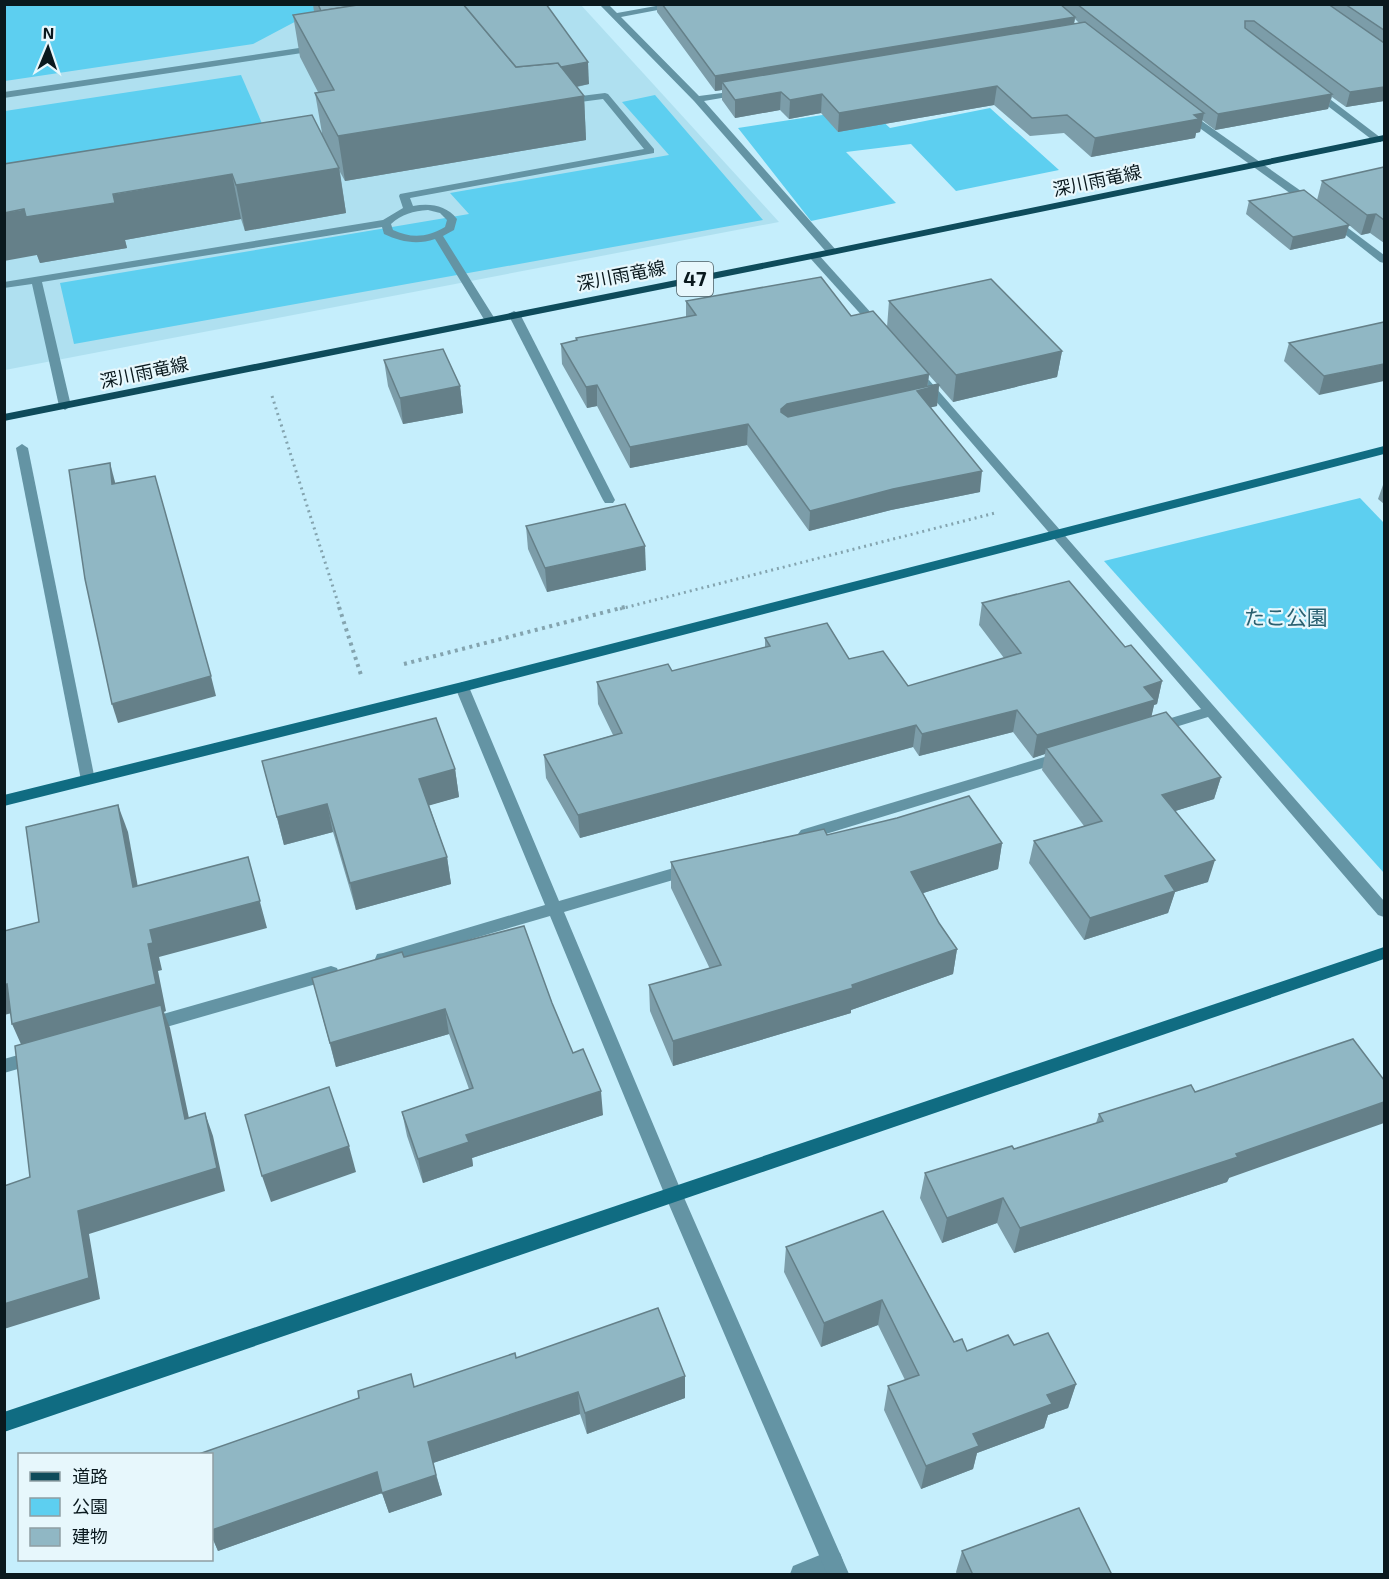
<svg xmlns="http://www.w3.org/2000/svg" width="1389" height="1579" viewBox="0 0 1389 1579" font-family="'Exo 2','Noto Sans JP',sans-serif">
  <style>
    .built { fill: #afe0f0 }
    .green { fill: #5dcff0 }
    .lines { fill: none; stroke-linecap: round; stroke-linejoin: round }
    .path-far1 { stroke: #84a4af; stroke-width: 3; stroke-dasharray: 2 4; stroke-linecap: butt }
    .path { stroke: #84a4af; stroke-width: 4; stroke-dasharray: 3 4.5; stroke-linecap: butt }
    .lane { fill: #6494a4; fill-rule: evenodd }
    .street { fill: #6494a4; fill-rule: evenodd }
    .secondary { fill: #106c82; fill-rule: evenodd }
    .primary { fill: #0e4b5b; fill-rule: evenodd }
    .wall { fill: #7c9da9; fill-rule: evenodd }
    .shaded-wall { fill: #658089 }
    .building { fill: #90b7c4; stroke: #658089; stroke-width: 1.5 }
    .labels { text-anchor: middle; stroke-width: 4.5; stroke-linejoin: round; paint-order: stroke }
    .far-street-label { font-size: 18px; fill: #0a191e; stroke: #e7f7fc }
    .shield { fill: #e7f7fc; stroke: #4c5c61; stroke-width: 1.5 }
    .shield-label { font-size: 20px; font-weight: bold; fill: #0a191e }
    .park-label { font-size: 21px; fill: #2a6070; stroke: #e7f7fc }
  </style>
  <rect width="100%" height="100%" fill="#c5eefc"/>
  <polygon class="built" points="5,5 581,5 779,222 5,370"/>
  <g class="green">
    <polygon points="320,4 321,8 253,44 5,81 5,5"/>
    <polygon points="241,75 274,151 5,194 5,111"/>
    <polygon points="655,95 763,220 74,344 60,283 469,214 450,193 669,155 622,102"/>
    <polygon points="868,108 890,128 990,108 1059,170 956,191 911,144 846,152 896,203 811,221 738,128"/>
    <polygon points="1360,498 1384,523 1384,873 1104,561"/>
  </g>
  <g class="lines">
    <g class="path-far1">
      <polyline points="272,396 340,609"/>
      <polyline points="620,609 995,513"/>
    </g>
    <g class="path">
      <polyline points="339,607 361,675"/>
      <polyline points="404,664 625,607"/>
    </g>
    <g class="lane">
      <polygon points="319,45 323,48 322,50 4,98 4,92"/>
      <polygon points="1312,90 1318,90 1381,138 1381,142 1375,142 1312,94"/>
      <path d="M605 93 608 94 654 149V153L410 198 413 206C430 203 446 205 457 219L454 230 443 236 495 319 493 321H485L435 239C417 245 401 242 384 234L382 227 42 282 71 406 65 410 59 406 32 284 4 288V282L383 220 403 208 399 196 400 194 644 149 603 99 565 104 560 101 565 98ZM428 210 440 213 447 220 445 227C428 237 412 239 393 230L391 224C402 214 413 211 428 210Z"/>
      <polygon points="514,311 520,314 615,500 613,503 605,503 603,500 508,314"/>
      <polygon points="832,1550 840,1553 843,1561 840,1569 825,1574 790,1574 793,1566"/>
    </g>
    <g class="street">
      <polygon points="599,4 608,4 617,13 667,4 689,4 621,17 699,96 745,90 745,94 704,101 836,250 836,254 828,254 694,101"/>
      <polygon points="1183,112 1189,112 1301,191 1317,203 1317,207 1309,207 1183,116"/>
      <polygon points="1332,216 1384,255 1384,263 1380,262 1328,221 1328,217"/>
      <polygon points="814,253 818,254 882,325 882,329 874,329 810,258 810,254"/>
      <polygon points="925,379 929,380 1384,901 1384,917 1378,915 1208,717 1156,733 1151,732 1149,728 1151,724 1201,709 921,384 921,380"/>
      <polygon points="22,444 28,448 95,780 88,785 81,780 16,448"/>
      <polygon points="462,682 469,687 559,901 691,863 697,865 699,869 697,873 564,912 682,1193 849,1574 827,1574 664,1193 550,916 383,965 377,964 375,959 377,954 383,953 545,905 455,687"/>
      <polygon points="1061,752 1066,753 1068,757 1066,761 806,840 801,838 798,834 801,830"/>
      <polygon points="331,966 337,968 339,973 337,978 149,1032 143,1030 141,1025 143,1020 149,1018"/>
      <polygon points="36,1050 42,1052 45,1057 42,1062 4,1073 4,1059"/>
    </g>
    <g class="secondary">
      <polygon points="1384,446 1384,454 462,692 4,806 4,795 462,682"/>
      <polygon points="1384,947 1384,959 4,1432 4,1412"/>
    </g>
    <polygon class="primary" points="1384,135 1384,141 832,255 4,421 4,414 832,249"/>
  </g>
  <g class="wall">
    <polygon points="313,4 546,4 589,84 577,87 584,96 586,140 345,181 340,172 346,213 245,231 241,219 125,240 127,248 40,263 37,255 322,133 315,93 318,92 300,57 293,15 314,12"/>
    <path d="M657 4H1384V101L1346 107 1332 97 1328 109 1215 130 1202 120 1200 132 1196 133 1195 138 1091 157 1064 133 1030 136 994 105 838 132 821 113 789 119 780 110 735 118 722 100V90L715 91 657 12ZM1075 19 1079 23H1074Z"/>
    <polygon points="1384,167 1384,243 1370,233 1361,235 1349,225 1345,238 1290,250 1246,214 1249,201 1317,200 1322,181"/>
    <path d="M686 301 851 316 887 327 889 301 1062 351 1057 377 953 402 939 386 937 406 931 407 980 492 891 510 809 531 747 445 630 468 597 406 587 408 562 364 561 344 576 341V338L686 317ZM929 375 937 384 928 386Z"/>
    <polygon points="1384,322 1319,395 1284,361 1289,343"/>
    <polygon points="384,360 460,386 463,413 403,424 388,386"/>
    <polygon points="1383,485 1384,485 1384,504 1378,499"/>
    <polygon points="526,526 646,570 547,592 528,549"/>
    <polygon points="982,603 1125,647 1162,681 1157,704 1154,705 1151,717 1221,777 1214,799 1175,811 1208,882 1175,892 1168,913 1084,940 1029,863 1034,841 1084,826 1042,770 1045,754 1033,758 1013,732 919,756 913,747 580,838 546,778 544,755 613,735 598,704 597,682 672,671 765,647 765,638 849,659 908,686 1004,658 979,625"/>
    <polygon points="262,761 455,769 459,797 429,805 447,857 451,884 356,910 333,832 284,845"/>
    <polygon points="1002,843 998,869 923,893 939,923 957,949 953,974 851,1010 851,1013 673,1066 650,1011 649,985 710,969 671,888 671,862"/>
    <polygon points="404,957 552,1003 573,1053 603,1115 472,1158 473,1166 423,1183 407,1136 402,1112 469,1089 449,1034 336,1067 312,978"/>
    <polygon points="1099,1114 1229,1178 1227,1182 1014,1253 997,1223 942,1243 920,1198 925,1173 1014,1149 1096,1123"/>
    <polygon points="883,1211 954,1342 967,1351 1014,1345 1076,1384 1068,1408 1048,1415 1044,1428 977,1453 973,1469 921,1489 884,1410 888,1386 905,1380 878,1325 821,1347 784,1272 786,1247"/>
    <polygon points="516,1358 685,1398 587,1434 580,1414 433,1463 442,1495 389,1513 382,1493 218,1551 212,1537 212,1455 414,1387"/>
    <polygon points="962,1551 1112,1575 957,1575 956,1572"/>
  </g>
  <g class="shaded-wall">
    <polygon points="1075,17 1073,32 722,82 722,90 715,91 715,76"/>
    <polygon points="588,62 589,84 554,91 549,69"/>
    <polygon points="997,86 994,105 838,132 839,113"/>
    <polygon points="1384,87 1384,101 1346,107 1350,92"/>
    <polygon points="781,92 780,110 735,118 735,100"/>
    <polygon points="822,94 821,113 789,119 790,100"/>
    <polygon points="1332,94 1328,109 1215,130 1218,114"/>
    <polygon points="584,96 586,140 345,181 338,136"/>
    <polygon points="1204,113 1200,132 1196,133 1195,138 1091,157 1095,138"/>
    <polygon points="339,168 346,213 245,231 236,185"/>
    <polygon points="232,174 241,219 125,240 127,248 40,263 37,255 4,261 4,213"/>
    <polygon points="1376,214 1370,233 1361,235 1367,215"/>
    <polygon points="1349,225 1345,238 1290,250 1293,237"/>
    <polygon points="1062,351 1057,377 953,402 956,375"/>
    <polygon points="1384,364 1384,381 1319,395 1324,376"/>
    <polygon points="929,374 927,388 939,385 937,406 915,411 780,429 781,409 787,404"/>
    <polygon points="597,385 597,406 587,408 586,387"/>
    <polygon points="460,386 463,413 403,424 400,398"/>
    <polygon points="748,424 747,445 630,468 630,447"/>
    <polygon points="110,463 115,482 118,503 112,484"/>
    <polygon points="982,471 980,492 891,510 809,531 810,511 893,489"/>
    <polygon points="645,546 646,570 547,592 545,568"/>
    <polygon points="211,676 216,696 118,723 112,704"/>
    <polygon points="1162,681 1157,704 1154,705 1150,723 1046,748 1045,754 1033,758 1037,735 1144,687"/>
    <polygon points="1017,710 1013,732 919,756 922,734"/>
    <polygon points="916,725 913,747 580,838 578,815"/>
    <polygon points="455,769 459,797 424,807 419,779"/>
    <polygon points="1221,777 1214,799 1156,817 1162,795"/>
    <polygon points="327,804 333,832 284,845 277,817"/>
    <polygon points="118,805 128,832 143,915 133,887"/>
    <polygon points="1002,843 998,869 908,898 911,872"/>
    <polygon points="248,857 267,928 159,957 162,970 158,971 166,1011 164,1012 170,1028 194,1142 24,1051 12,1024 148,944 150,930"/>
    <polygon points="447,857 451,884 356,910 350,883"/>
    <polygon points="1215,860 1208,882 1175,892 1168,913 1084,940 1090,918 1165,876"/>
    <polygon points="957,949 953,974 851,1010 851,1013 673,1066 673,1041 852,985"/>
    <polygon points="7,984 20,1011 4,1015 4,985"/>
    <polygon points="445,1009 449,1034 336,1067 330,1043"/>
    <polygon points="601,1091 603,1115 472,1158 473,1166 423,1183 418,1159 466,1135"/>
    <polygon points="1384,1102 1384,1123 1229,1178 1227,1182 1014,1253 1020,1228"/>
    <polygon points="205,1113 213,1136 225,1191 89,1234 100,1299 4,1329 4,1304 78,1211"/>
    <polygon points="349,1146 356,1172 271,1202 262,1176"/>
    <polygon points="1003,1198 997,1223 942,1243 947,1218"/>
    <polygon points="882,1300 878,1325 821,1347 824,1323"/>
    <polygon points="685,1376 685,1398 587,1434 585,1413"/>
    <polygon points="1076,1384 1068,1408 1048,1415 1044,1428 977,1453 973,1469 921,1489 926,1466 973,1434 1047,1395"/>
    <polygon points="578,1392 580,1414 433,1463 428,1442"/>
    <polygon points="377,1472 436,1475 442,1495 389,1513 382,1493 218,1551 212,1537 212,1530"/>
  </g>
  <g class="building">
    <polygon points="318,4 364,4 321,11"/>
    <polygon points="364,4 463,4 516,67 558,63 584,96 338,136 315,93 334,90 293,15"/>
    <polygon points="463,4 546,4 588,62 561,67 558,63 516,67"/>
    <polygon points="662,4 1060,4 1075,17 715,76"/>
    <polygon points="1077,4 1328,4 1384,43 1384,87 1350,92 1254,21 1245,21 1245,28 1332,94 1218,114"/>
    <polygon points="1345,4 1384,4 1384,30"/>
    <polygon points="1085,22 1204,113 1194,115 1199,119 1095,138 1067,115 1032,118 997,86 839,113 822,94 790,100 781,92 735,100 722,82"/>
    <polygon points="312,115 339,168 236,185 232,174 113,194 115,203 26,217 24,209 4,213 4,164"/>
    <polygon points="1384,167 1384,220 1376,214 1367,215 1322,181"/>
    <polygon points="1304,190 1349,225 1293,237 1249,201"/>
    <polygon points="821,277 851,316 873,311 929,374 787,404 781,409 781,412 788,417 938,384 939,385 917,391 982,471 893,489 810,511 748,424 630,447 597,385 586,387 561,344 577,340 576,338 696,315 686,301"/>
    <polygon points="991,279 1062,351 956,375 889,301"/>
    <polygon points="1384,322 1384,364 1324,376 1289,343"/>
    <polygon points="443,349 460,386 400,398 384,360"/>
    <polygon points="110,463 112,484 155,476 211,676 112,704 85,579 69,470"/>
    <polygon points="625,504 645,546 545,568 526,526"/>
    <polygon points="1069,581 1125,647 1131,645 1162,681 1144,687 1155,700 1037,735 1017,710 922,734 916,725 578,815 544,755 622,733 597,682 668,664 672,671 770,646 765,638 827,623 849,659 883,651 908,686 1021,653 982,603"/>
    <polygon points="1166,712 1221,777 1162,795 1215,860 1165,876 1175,891 1090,918 1034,841 1102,821 1046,748"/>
    <polygon points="436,718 455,769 419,779 447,857 350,883 327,804 277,817 262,761"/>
    <polygon points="969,796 1002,843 911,872 939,923 957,949 852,985 853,988 673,1041 649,985 721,965 671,862 824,829 827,835 897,818"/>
    <polygon points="118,805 133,887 248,857 260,901 150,930 153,943 148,944 156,984 12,1024 7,984 4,985 4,931 39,922 26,827"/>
    <polygon points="524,926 552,1003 573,1053 583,1049 601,1091 466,1135 469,1142 418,1159 402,1112 473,1088 445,1009 330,1043 312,978 402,952 404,957"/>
    <polygon points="161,1005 185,1119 205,1113 217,1168 78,1211 89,1278 4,1304 4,1186 30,1177 15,1046"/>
    <polygon points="1353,1039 1384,1080 1384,1102 1236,1154 1238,1157 1020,1228 1003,1198 947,1218 925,1173 1012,1146 1014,1149 1103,1121 1099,1114 1191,1085 1195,1092"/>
    <polygon points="329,1087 349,1146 262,1176 245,1115"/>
    <polygon points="883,1211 954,1342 962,1339 967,1351 1008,1335 1014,1345 1048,1333 1076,1384 1047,1395 1052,1404 973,1434 979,1446 926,1466 888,1386 919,1375 882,1300 824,1323 786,1247"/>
    <polygon points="658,1308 685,1376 585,1413 578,1392 428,1442 436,1475 382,1493 377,1472 212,1530 212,1455 196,1455 359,1398 358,1391 411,1374 414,1387 515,1353 516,1358"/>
    <polygon points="1079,1508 1112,1575 973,1575 962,1551"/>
  </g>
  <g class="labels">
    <g class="far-street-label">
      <text transform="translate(1097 181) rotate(-12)" y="6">深川雨竜線</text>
      <text transform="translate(621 276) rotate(-11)" y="6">深川雨竜線</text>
      <text transform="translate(144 373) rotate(-12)" y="6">深川雨竜線</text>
    </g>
    <rect class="shield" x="677" y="262" width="36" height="34" rx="4.5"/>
    <g class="shield-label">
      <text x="695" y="286">47</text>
    </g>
    <g class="park-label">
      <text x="1286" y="625">たこ公園</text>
    </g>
  </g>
  <rect width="1389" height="1579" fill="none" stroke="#0a191e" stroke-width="12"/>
  <rect x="18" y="1453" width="195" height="108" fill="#e7f7fc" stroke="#8f9ea3" stroke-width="1.5"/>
  <rect x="30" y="1472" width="30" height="9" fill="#0e4b5b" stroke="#8f9ea3" stroke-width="1.5"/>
  <text x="72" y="1483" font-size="18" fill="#0a191e">道路</text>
  <rect x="30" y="1498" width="30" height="18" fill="#5dcff0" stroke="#8f9ea3" stroke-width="1.5"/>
  <text x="72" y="1513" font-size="18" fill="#0a191e">公園</text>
  <rect x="30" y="1528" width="30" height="18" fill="#90b7c4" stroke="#8f9ea3" stroke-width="1.5"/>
  <text x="72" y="1543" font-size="18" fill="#0a191e">建物</text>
  <g transform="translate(48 48) rotate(2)" stroke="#e7f7fc" stroke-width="4.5" paint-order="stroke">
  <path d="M0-4.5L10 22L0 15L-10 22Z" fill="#0a191e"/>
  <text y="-9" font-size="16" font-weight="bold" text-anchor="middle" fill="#0a191e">N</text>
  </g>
</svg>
